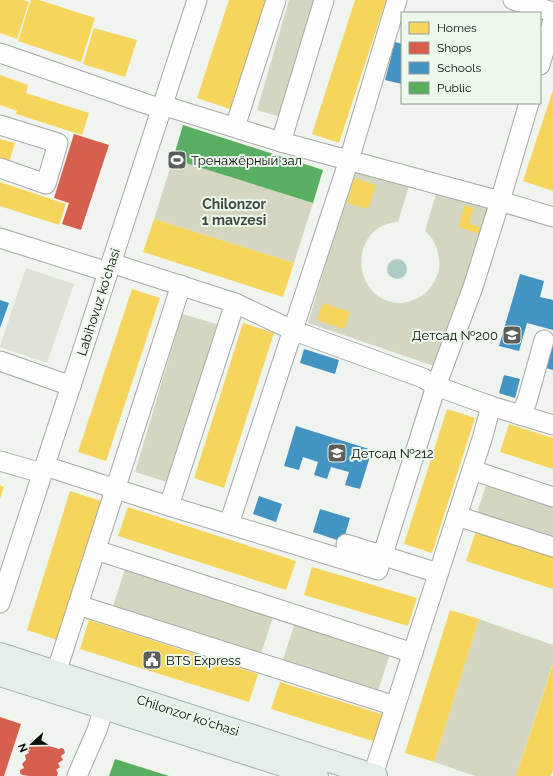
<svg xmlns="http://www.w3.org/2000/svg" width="553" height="776" viewBox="0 0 553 776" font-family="Raleway,sans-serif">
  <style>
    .green { fill: #dee1d3 }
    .forest { fill: #d4d6c2; fill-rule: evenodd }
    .water { fill: #afcbc5 }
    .homes { fill: #f6d55c }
    .shops { fill: #d6604d }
    .schools { fill: #4393c3 }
    .public { fill: #5aae61 }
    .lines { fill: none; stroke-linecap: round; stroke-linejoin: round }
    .minor-casing { stroke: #a5a9a5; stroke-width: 21 }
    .major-casing { stroke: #a0b1a9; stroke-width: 24 }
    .minor { stroke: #fdfdfd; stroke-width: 19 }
    .major { stroke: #e6eeea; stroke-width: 22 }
    .labels { text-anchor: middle; stroke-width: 4; stroke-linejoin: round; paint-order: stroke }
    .poi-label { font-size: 13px; fill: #0b0f0b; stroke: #edf7ec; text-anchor: start }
    .street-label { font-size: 13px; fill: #0b0f0b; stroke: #edf7ec }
    .neighbourhood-label { font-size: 14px; font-weight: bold; fill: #404940; stroke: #edf7ec }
  </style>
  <rect width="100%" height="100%" fill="#eff4ef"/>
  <polygon class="green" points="26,268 74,284 47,363 0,347"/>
  <g class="forest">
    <polygon points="289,0 330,0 294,121 257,110"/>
    <polygon points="173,159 313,203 294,263 154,219"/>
    <path d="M354 170 489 209 440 368 308 323ZM409 186 436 194 425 231C434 238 438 249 439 260 441 273 433 287 423 295 413 301 402 305 391 302 348 290 353 224 398 222Z"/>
    <polygon points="182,314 220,325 173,484 135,472"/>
    <polygon points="492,466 553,486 553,538 477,513"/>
    <polygon points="126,566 274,614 260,657 112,609"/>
    <polygon points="479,619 553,645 553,663 516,776 475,776 434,762"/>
    <polygon points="296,620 391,651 377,694 282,662"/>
  </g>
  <circle class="water" cx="397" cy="269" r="10"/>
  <g class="homes">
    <polygon points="0,0 23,0 29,2 17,39 0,33"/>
    <polygon points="31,0 39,0 95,18 81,62 18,41"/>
    <polygon points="229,0 266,0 230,109 197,98"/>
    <polygon points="355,0 386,0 339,143 312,134"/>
    <polygon points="94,28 137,40 125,77 83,64"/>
    <polygon points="0,75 28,85 26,93 89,113 82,135 16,114 17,111 0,105"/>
    <polygon points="553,90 553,191 523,181"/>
    <polygon points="0,139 15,143 8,165 0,162"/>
    <polygon points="354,178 376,185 368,209 347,203"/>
    <polygon points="0,182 66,204 59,225 0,206"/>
    <polygon points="465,205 474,208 469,223 482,228 480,234 458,227"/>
    <polygon points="154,219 294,263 283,297 143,252"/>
    <polygon points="132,289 160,298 106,461 78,452"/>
    <polygon points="323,303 350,312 344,329 317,320"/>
    <polygon points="243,323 274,333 224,488 194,478"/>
    <polygon points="447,409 475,418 432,553 404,544"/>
    <polygon points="509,424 553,438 553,469 500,452"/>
    <polygon points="0,485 4,487 0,499"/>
    <polygon points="70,491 101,501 57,640 27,630"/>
    <polygon points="128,507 296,561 286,590 118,536"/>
    <polygon points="476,531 553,556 553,589 466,561"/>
    <polygon points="312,567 417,598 408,626 304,595"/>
    <polygon points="450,610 479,619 434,762 405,753"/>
    <polygon points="89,620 258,674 249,702 80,649"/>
    <polygon points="553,664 553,770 551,776 516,776"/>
    <polygon points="280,682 384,715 376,742 271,709"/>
  </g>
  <g class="shops">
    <polygon points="74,134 109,145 81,230 62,224 69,203 54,198"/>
    <polygon points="0,717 21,724 4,776 0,776"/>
    <polygon points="33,739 36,740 37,742 59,749 61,748 64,749 65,753 61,756 63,760 58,763 60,767 56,770 58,773 57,776 30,776 22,775 20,773 20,770 24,768 22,764 26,760 25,755 29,753 27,750 27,748 31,746 30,742"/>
  </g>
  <g class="schools">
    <polygon points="395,42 402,44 402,84 385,80"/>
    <polygon points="520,274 544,281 540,297 553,300 553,330 527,323 519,351 499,346"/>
    <polygon points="0,300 9,303 0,328"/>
    <polygon points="553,345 553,370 546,368"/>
    <polygon points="304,349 339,360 335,374 300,363"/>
    <polygon points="504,375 520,379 515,398 499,393"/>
    <polygon points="296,426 372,450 360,489 345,485 349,472 331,467 327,479 314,475 318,462 303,457 299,470 284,466"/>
    <polygon points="259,496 282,504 276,522 253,514"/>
    <polygon points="320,509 350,518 343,542 313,532"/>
  </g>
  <g class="public">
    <polygon points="183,125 323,170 313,203 173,159"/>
    <polygon points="115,759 169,776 109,776"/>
  </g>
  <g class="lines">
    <defs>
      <g id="minor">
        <polyline points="513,0 553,12"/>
        <polyline points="0,53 161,109"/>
        <polyline points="540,65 553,20"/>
        <polyline points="162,105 281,142 500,201 529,103"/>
        <polyline points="0,125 58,143 46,184 0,168"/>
        <polyline points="235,127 276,0"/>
        <polyline points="281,142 324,0"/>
        <polyline points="0,238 108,272"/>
        <polyline points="111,263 235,303 292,330 423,378 436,386 473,287 500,201 553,217"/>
        <polyline points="0,361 71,386"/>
        <polyline points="520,415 527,401 544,340"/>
        <polyline points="0,461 42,473"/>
        <polyline points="45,466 169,506 378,570 436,386 491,406 553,425"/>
        <polyline points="472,470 553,497"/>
        <polyline points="169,506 235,303"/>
        <polyline points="457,516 553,547"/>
        <polyline points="229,524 349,160 397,0"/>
        <polyline points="346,544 438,573"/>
        <polyline points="96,550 413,653"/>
        <polyline points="0,603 197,0"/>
        <polyline points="78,605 395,706"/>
        <polyline points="56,673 181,285"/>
        <polyline points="373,775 482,439 491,406"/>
        <polyline points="77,776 97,730 104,708"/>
      </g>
      <g id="major">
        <polyline points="0,654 376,776"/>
        <polyline points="0,675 317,776"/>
      </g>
    </defs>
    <use href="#minor" class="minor-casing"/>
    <use href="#major" class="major-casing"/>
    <use href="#minor" class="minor"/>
    <use href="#major" class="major"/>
  </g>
  <defs>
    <symbol id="stadium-square" viewBox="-11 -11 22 22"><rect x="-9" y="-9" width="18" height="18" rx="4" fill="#5b5f5b" stroke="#edf7ec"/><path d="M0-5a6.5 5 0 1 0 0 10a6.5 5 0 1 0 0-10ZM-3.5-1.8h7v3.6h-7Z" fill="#fff"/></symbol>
    <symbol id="school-square" viewBox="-11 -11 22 22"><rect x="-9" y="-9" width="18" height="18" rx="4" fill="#5b5f5b" stroke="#edf7ec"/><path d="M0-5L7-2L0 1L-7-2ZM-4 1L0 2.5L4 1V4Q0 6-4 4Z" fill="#fff"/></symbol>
    <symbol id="civic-square" viewBox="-11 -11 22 22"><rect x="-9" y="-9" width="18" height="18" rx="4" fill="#5b5f5b" stroke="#edf7ec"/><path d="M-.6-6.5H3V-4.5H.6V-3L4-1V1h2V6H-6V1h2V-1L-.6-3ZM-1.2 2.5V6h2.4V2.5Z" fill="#fff"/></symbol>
  </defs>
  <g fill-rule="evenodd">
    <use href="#stadium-square" x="166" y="149" width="22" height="22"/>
    <use href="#school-square" x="501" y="324" width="22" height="22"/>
    <use href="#school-square" x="326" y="442" width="22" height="22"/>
    <use href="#civic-square" x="141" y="649" width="22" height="22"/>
  </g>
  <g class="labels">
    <g class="poi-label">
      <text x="191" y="165">Тренажёрный зал</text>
      <text x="498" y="340" text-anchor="end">Детсад №200</text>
      <text x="351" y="458">Детсад №212</text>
      <text x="166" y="665">BTS Express</text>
    </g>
    <g class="street-label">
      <text transform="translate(98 302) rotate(-72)" y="5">Labihovuz ko'chasi</text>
      <text transform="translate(188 715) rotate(18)" y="5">Chilonzor ko'chasi</text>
    </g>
    <g class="neighbourhood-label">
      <text x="234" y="209">Chilonzor<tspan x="234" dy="16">1 mavzesi</tspan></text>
    </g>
  </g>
  <rect x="401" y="12" width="140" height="92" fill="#edf7ec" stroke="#939a92"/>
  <rect x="409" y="22" width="20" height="12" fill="#f6d55c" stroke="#939a92"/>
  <text x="437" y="32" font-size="12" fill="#0b0f0b">Homes</text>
  <rect x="409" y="42" width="20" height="12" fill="#d6604d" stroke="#939a92"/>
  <text x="437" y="52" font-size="12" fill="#0b0f0b">Shops</text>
  <rect x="409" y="62" width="20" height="12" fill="#4393c3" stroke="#939a92"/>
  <text x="437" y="72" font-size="12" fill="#0b0f0b">Schools</text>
  <rect x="409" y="82" width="20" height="12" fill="#5aae61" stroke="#939a92"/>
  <text x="437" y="92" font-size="12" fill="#0b0f0b">Public</text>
  <g transform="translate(32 744) rotate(248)" stroke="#edf7ec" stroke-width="3" paint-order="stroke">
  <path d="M0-3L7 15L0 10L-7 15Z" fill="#0b0f0b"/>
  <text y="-6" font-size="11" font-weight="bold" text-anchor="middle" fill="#0b0f0b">N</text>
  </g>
</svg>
